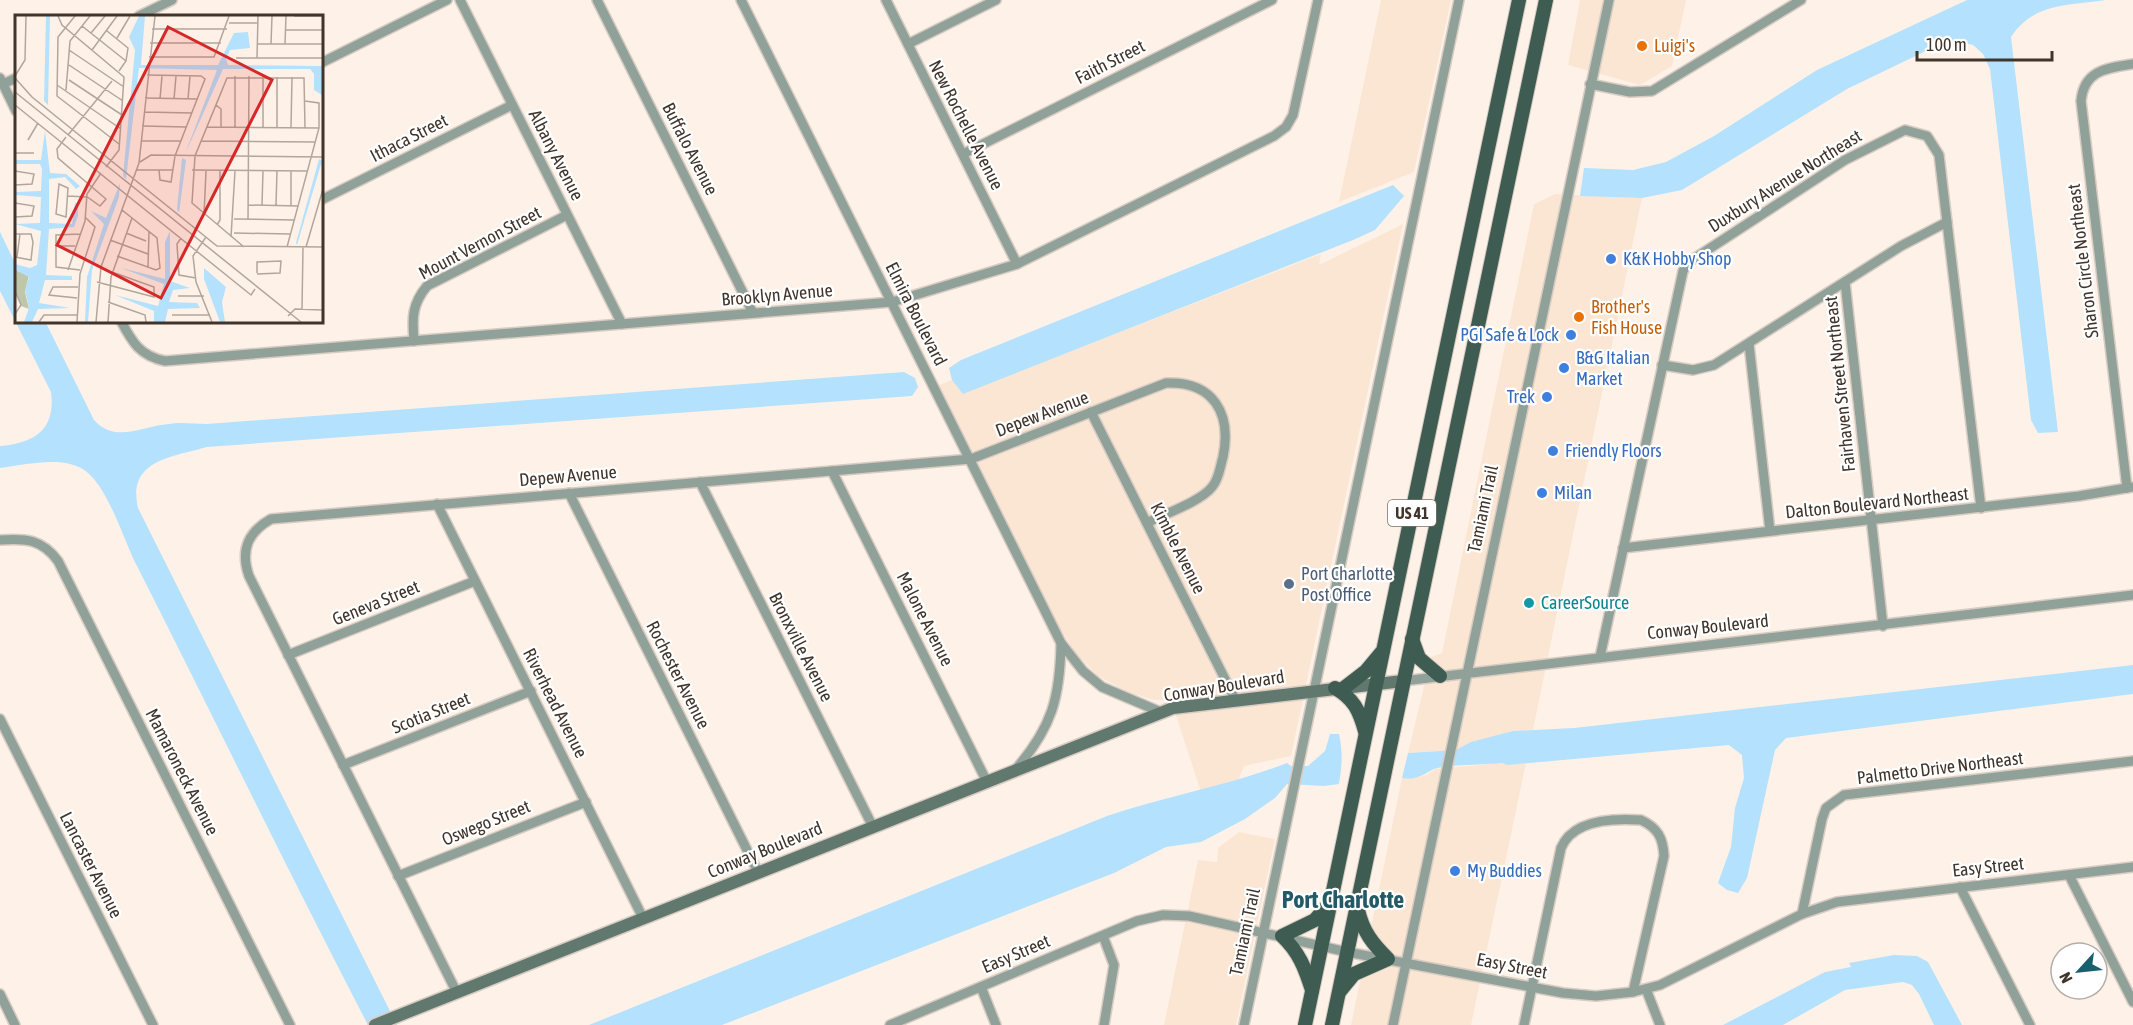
<svg xmlns="http://www.w3.org/2000/svg" width="2133" height="1025" viewBox="0 0 2133 1025" font-family="'Asap Condensed',sans-serif">
  <style>
    .built { fill: #fbe6d4 }
    .water { fill: #b4e1fd }
    .lines { fill: none; stroke-linecap: round; stroke-linejoin: round }
    .street-casing { stroke: #d8ccc2; stroke-width: 12 }
    .secondary-casing { stroke: #d8ccc2; stroke-width: 15 }
    .primary-casing { stroke: #d8ccc2; stroke-width: 16 }
    .street { stroke: #90a19a; stroke-width: 9 }
    .secondary { stroke: #61786f; stroke-width: 12 }
    .primary { stroke: #3f5c52; stroke-width: 14 }
    .food-dot { fill: #e8710a; stroke: #fff; stroke-width: 2 }
    .shop-dot { fill: #3f7fe0; stroke: #fff; stroke-width: 2 }
    .service-dot { fill: #5c6f8a; stroke: #fff; stroke-width: 2 }
    .culture-dot { fill: #0f9aa8; stroke: #fff; stroke-width: 2 }
    .labels { text-anchor: middle; stroke-width: 4.5; stroke-linejoin: round; paint-order: stroke }
    .shield { fill: #fff; stroke: #79716b; stroke-width: 1.5 }
    .shield-label { font-size: 16px; font-weight: bold; fill: #40342b }
    .food-label { font-size: 18px; fill: #c56008; stroke: #fff; text-anchor: start }
    .street-label { font-size: 18px; fill: #40342b; stroke: #fff }
    .shop-label { font-size: 18px; fill: #366cbe; stroke: #fff; text-anchor: start }
    .service-label { font-size: 18px; fill: #4e5e75; stroke: #fff; text-anchor: start }
    .culture-label { font-size: 18px; fill: #0d838f; stroke: #fff; text-anchor: start }
    .district-label { font-size: 24px; font-weight: bold; fill: #245a66; stroke: #fff }
    .inset-road { fill: none; stroke: #b2a69c; stroke-width: 1.5 }
    .view { fill: #d62828; fill-opacity: 0.15; stroke: #d62828; stroke-width: 3 }
    .inset-edge { fill: none; stroke: #40342b; stroke-width: 3 }
  </style>
  <rect width="100%" height="100%" fill="#fef2e8"/>
  <g class="built">
    <polygon points="1381,0 1451,0 1414,172 1339,202"/>
    <polygon points="1580,0 1686,0 1672,66 1640,85 1568,65"/>
    <polygon points="1555,194 1642,198 1533,730 1513,731 1456,750 1408,753 1431,657 1442,653 1534,204"/>
    <polygon points="1403,224 1291,756 1244,766 1238,781 1201,792 1171,700 1154,700 1128,692 1098,676 1075,652 1058,625 939,385 952,380 963,393 1321,254 1319,265"/>
    <polygon points="1503,763 1526,763 1471,1025 1351,1025 1402,778 1408,779 1427,775 1435,769"/>
    <polygon points="1239,832 1275,839 1236,1025 1164,1025 1198,860 1217,862 1218,848"/>
  </g>
  <g class="water">
    <path d="M1967 0H2106C2067 6 2035 2 2011 37L2058 432 2038 433 2031 420 1990 69 1983 54 1973 45 1957 41 1930 49 1847 89 1682 190 1642 198 1580 196 1584 168 1633 170 1666 162 1714 136 1817 70Z"/>
    <polygon points="1393,185 1404,196 1375,230 1353,240 963,394 952,380 949,368 961,360"/>
    <path d="M0 232 16 265V321H45L94 420C116 444 141 426 169 424 181 422 194 424 207 424L904 372 915 378 918 387 912 396 207 447C172 457 127 460 138 508L397 1025H368C289 873 214 718 137 566 123 539 107 482 81 468 59 456 23 465 0 468V446C34 443 56 430 51 392L0 291Z"/>
    <path d="M2133 665V694L1786 738 1775 750 1747 878 1738 893 1727 890 1718 883 1731 847 1735 808 1744 778 1742 755 1729 745 1507 765 1503 763C1487 765 1447 764 1434 769 1424 774 1415 781 1402 778L1408 753 1456 750 1471 742 1513 731 1574 728Z"/>
    <path d="M1330 734H1339C1343 752 1342 766 1339 784L1324 786 1287 784 1275 798 1245 819 1201 842 1166 847 1114 873 722 1025H589L1107 816C1166 796 1228 786 1287 763L1291 766H1308L1325 751Z"/>
    <polygon points="1894,955 1917,956 1928,962 1962,1025 1934,1025 1919,994 1912,985 1903,982 1845,990 1783,1025 1723,1025 1825,972 1851,967 1849,963"/>
  </g>
  <g class="lines">
    <defs>
      <g id="street">
        <polyline points="460,0 622,324"/>
        <polyline points="597,0 753,313"/>
        <polyline points="741,0 1061,643 1083,671 1102,687 1163,713"/>
        <polyline points="886,0 1017,264"/>
        <polyline points="139,16 172,0"/>
        <polyline points="908,44 996,0"/>
        <polyline points="321,63 447,0"/>
        <polyline points="0,78 16,111"/>
        <polyline points="3,84 16,78"/>
        <polyline points="1590,84 1630,92 1652,91 1801,0"/>
        <polyline points="963,154 1272,0"/>
        <polyline points="321,200 512,105"/>
        <polyline points="1845,282 1883,626"/>
        <path d="M121 321C132 342 140 356 165 361L892 302 1017 264 1274 136 1286 127 1293 115 1318 0"/>
        <path d="M414 341C412 318 412 304 427 286L567 215"/>
        <polyline points="1749,344 1770,531"/>
        <polyline points="1662,365 1693,370 1714,365 1901,246 1947,222"/>
        <polyline points="1091,412 1235,699"/>
        <polyline points="832,471 987,782"/>
        <polyline points="700,482 873,827"/>
        <path d="M2127 488 2081 101C2084 70 2107 68 2133 64"/>
        <polyline points="569,493 758,872"/>
        <polyline points="437,504 643,918"/>
        <path d="M0 540C25 538 42 539 58 561L290 1025"/>
        <polyline points="1623,548 2079,496 2133,487"/>
        <polyline points="288,655 475,581"/>
        <polyline points="1600,657 1683,271 1689,262 1845,160 1905,130 1927,136 1939,155 1981,508"/>
        <polyline points="1403,681 2133,595"/>
        <polyline points="0,719 153,1025"/>
        <polyline points="343,765 531,691"/>
        <path d="M1016 769C1052 727 1060 698 1061 643"/>
        <polyline points="2069,875 2133,1002"/>
        <polyline points="398,876 586,802"/>
        <polyline points="1960,887 2030,1025"/>
        <polyline points="1802,914 1822,819 1826,808 1844,795 2133,761"/>
        <polyline points="1103,936 1114,965 1104,1025"/>
        <polyline points="981,987 996,1025"/>
        <polyline points="1646,989 1660,1025"/>
        <path d="M456 991 249 576C240 550 248 532 271 519L971 459 1166 383C1213 381 1232 413 1223 457 1220 467 1219 479 1212 487 1200 502 1164 514 1147 523"/>
        <polyline points="0,994 15,1025"/>
        <polyline points="890,1025 1137,921 1163,915 1189,916 1347,952 1563,993 1596,996 1633,992 1660,985 1802,914 1837,902 2133,867"/>
        <polyline points="1244,1025 1459,0"/>
        <polyline points="1393,1025 1609,0"/>
        <path d="M1524 1025 1561 848C1573 819 1613 818 1641 820 1658 828 1663 838 1664 856L1633 992"/>
      </g>
      <polyline id="secondary" points="375,1025 1173,708 1403,681"/>
      <g id="primary">
        <polyline points="1412,639 1419,658 1440,676"/>
        <path d="M1335 688C1354 699 1359 710 1365 731"/>
        <polyline points="1344,688 1366,671 1381,653"/>
        <path d="M1312 990C1305 968 1299 952 1282 936L1315 920 1330 903"/>
        <path d="M1340 991 1354 974 1388 959C1373 944 1363 932 1358 910"/>
        <polyline points="1305,1025 1519,0"/>
        <polyline points="1332,1025 1546,0"/>
      </g>
    </defs>
    <use href="#street" class="street-casing"/>
    <use href="#secondary" class="secondary-casing"/>
    <use href="#primary" class="primary-casing"/>
    <use href="#street" class="street"/>
    <use href="#secondary" class="secondary"/>
    <use href="#primary" class="primary"/>
  </g>
  <g class="food-dot">
    <circle cx="1642" cy="46" r="6"/>
    <circle cx="1579" cy="317" r="6"/>
  </g>
  <g class="shop-dot">
    <circle cx="1611" cy="259" r="6"/>
    <circle cx="1571" cy="335" r="6"/>
    <circle cx="1564" cy="368" r="6"/>
    <circle cx="1547" cy="397" r="6"/>
    <circle cx="1553" cy="451" r="6"/>
    <circle cx="1542" cy="493" r="6"/>
    <circle cx="1455" cy="871" r="6"/>
  </g>
  <circle class="service-dot" cx="1289" cy="584" r="6"/>
  <circle class="culture-dot" cx="1529" cy="603" r="6"/>
  <g class="labels">
    <rect class="shield" x="1388" y="500" width="48" height="26" rx="4.5"/>
    <g class="shield-label">
      <text x="1412" y="519">US 41</text>
    </g>
    <g class="food-label">
      <text x="1654" y="52">Luigi's</text>
      <text x="1591" y="313">Brother's<tspan x="1591" dy="21">Fish House</tspan></text>
    </g>
    <g class="street-label">
      <text transform="translate(1110 62) rotate(-27)" y="6">Faith Street</text>
      <text transform="translate(966 125) rotate(63)" y="6">New Rochelle Avenue</text>
      <text transform="translate(409 138) rotate(-27)" y="6">Ithaca Street</text>
      <text transform="translate(690 149) rotate(63)" y="6">Buffalo Avenue</text>
      <text transform="translate(556 155) rotate(63)" y="6">Albany Avenue</text>
      <text transform="translate(1785 181) rotate(-32)" y="6">Duxbury Avenue Northeast</text>
      <text transform="translate(480 243) rotate(-28)" y="6">Mount Vernon Street</text>
      <text transform="translate(2083 261) rotate(-97)" y="6">Sharon Circle Northeast</text>
      <text transform="translate(777 295) rotate(-5)" y="6">Brooklyn Avenue</text>
      <text transform="translate(916 314) rotate(63)" y="6">Elmira Boulevard</text>
      <text transform="translate(1840 384) rotate(-96)" y="6">Fairhaven Street Northeast</text>
      <text transform="translate(1042 414) rotate(-21)" y="6">Depew Avenue</text>
      <text transform="translate(568 476) rotate(-5)" y="6">Depew Avenue</text>
      <text transform="translate(1877 503) rotate(-6)" y="6">Dalton Boulevard Northeast</text>
      <text transform="translate(1483 509) rotate(-78)" y="6">Tamiami Trail</text>
      <text transform="translate(1178 548) rotate(63)" y="6">Kimble Avenue</text>
      <text transform="translate(376 603) rotate(-22)" y="6">Geneva Street</text>
      <text transform="translate(925 619) rotate(63)" y="6">Malone Avenue</text>
      <text transform="translate(1708 627) rotate(-6)" y="6">Conway Boulevard</text>
      <text transform="translate(801 647) rotate(63)" y="6">Bronxville Avenue</text>
      <text transform="translate(678 675) rotate(63)" y="6">Rochester Avenue</text>
      <text transform="translate(1224 686) rotate(-9)" y="6">Conway Boulevard</text>
      <text transform="translate(555 703) rotate(63)" y="6">Riverhead Avenue</text>
      <text transform="translate(431 713) rotate(-22)" y="6">Scotia Street</text>
      <text transform="translate(1940 768) rotate(-7)" y="6">Palmetto Drive Northeast</text>
      <text transform="translate(182 772) rotate(63)" y="6">Mamaroneck Avenue</text>
      <text transform="translate(486 823) rotate(-22)" y="6">Oswego Street</text>
      <text transform="translate(765 850) rotate(-22)" y="6">Conway Boulevard</text>
      <text transform="translate(91 865) rotate(63)" y="6">Lancaster Avenue</text>
      <text transform="translate(1988 867) rotate(-6)" y="6">Easy Street</text>
      <text transform="translate(1245 932) rotate(-78)" y="6">Tamiami Trail</text>
      <text transform="translate(1016 954) rotate(-23)" y="6">Easy Street</text>
      <text transform="translate(1512 966) rotate(11)" y="6">Easy Street</text>
    </g>
    <g class="shop-label">
      <text x="1623" y="265">K&amp;K Hobby Shop</text>
      <text x="1559" y="341" text-anchor="end">PGI Safe &amp; Lock</text>
      <text x="1576" y="364">B&amp;G Italian<tspan x="1576" dy="21">Market</tspan></text>
      <text x="1535" y="403" text-anchor="end">Trek</text>
      <text x="1565" y="457">Friendly Floors</text>
      <text x="1554" y="499">Milan</text>
      <text x="1467" y="877">My Buddies</text>
    </g>
    <g class="service-label">
      <text x="1301" y="580">Port Charlotte<tspan x="1301" dy="21">Post Office</tspan></text>
    </g>
    <g class="culture-label">
      <text x="1541" y="609">CareerSource</text>
    </g>
    <g class="district-label">
      <text x="1343" y="908">Port Charlotte</text>
    </g>
  </g>
  <g transform="translate(15 15)">
    <rect width="308" height="308" fill="#fef2e8"/>
    <path d="M0 254 14 260 10 277 14 294 6 291 0 275Z" fill="#bfc6aa"/>
    <path d="M31 1H35L33 90 29 86ZM124 1H130L126 50H203L219 18 233 17 235 33 215 35 211 44 213 50 307 51V80L299 75V59L295 54H208L170 139 202 55 124 53 111 164 108 161 120 35 114 22ZM30 116 35 158 51 159 65 171 61 174 50 162 34 164V208L57 209 60 188H63V201L59 212 34 214 31 260 57 261V265H30L24 288 55 293 23 294 17 307H9L14 293 10 275 14 262 2 256 0 249 15 253 22 250 26 216 0 209 25 208 26 182 0 180V177L26 176 27 154 25 149H0V145H26ZM167 143 171 145 164 198 162 194ZM304 144 307 146 282 230 281 228ZM105 168 104 182 77 255 73 307H70L72 262 89 209 76 196 91 203ZM155 216V266L175 273 158 275 154 287 182 288 185 293 153 294 150 307H139V296L100 280 143 291 149 269 106 253 150 264V227ZM189 253 211 272 207 287 210 307H205L189 264Z" fill="#b4e1fd"/>
    <path class="inset-road" d="M43 1 47 10 109 62 104 135 91 152M60 1 43 22 42 81 104 129M279 1H308M214 8H242M67 11 111 46M137 14H212M271 15H308M92 16 113 33 111 46 104 56M76 18 90 1M102 23 115 1M135 28H206M242 29H308M256 29 257 1M270 29 271 1M54 35 109 72M77 35 102 1M134 42H199L214 1M221 43H308M242 43 243 1M54 50 108 86M132 60 186 61 190 64 160 141 156 167 145 165 144 155M0 61 10 45 11 1M0 63 17 82 202 231 308 232M54 65 107 100M42 70 106 114M51 75 55 26 75 1M0 77 286 307M130 83 183 84M145 84 147 61M159 84 161 61M173 84 175 61M0 90 236 280 240 274M201 90 206 94V112M129 97 177 98M127 111 172 112M192 112 304 113M220 112V61M248 112V61M262 113V62M276 113 277 62M53 120 97 66M51 122 42 134 43 143 91 184 85 191 71 181M13 125 23 108M126 126H166M186 126 300 127M0 138H19M125 147 136 140 308 142M122 155H158M177 155 292 156M0 156 19 159 17 169 0 170M44 169 53 173 51 202 41 199ZM53 181 71 182M0 188 19 191 17 201 0 202M233 190 283 191M247 190 248 156M261 190 262 156M276 191V156M189 200 191 156M219 204 279 205M233 204 234 61M202 210 205 205V156M111 218 131 226M219 218 275 219M0 219H16L18 227 16 245 0 242M65 219 41 220V252L65 255M191 222 178 241 181 267 197 307M216 222 220 156M166 223 162 229 164 260 181 263M95 225 133 239M41 231H60M229 232 177 188 180 141 212 63H289L290 113M272 232 304 113V88L290 86M291 232 308 174M102 241 141 255 145 253 142 223 107 195M2 242 5 219M133 253 134 216M53 255 70 206 72 179 86 158M242 258V247L266 246 265 258 242 259M82 267 139 282V272L97 257M0 276 6 290 0 299M163 281H189M62 283 34 280 38 272H63M93 287 130 300 131 307M287 294 288 232M157 300H195M273 301 280 294 308 295M24 307 29 300H62M62 307 65 259 80 212 70 202M81 307 86 252 124 148 140 1M93 307 96 262 117 203"/>
    <path class="view" d="M153 12 257 65 146 283 42 230Z"/>
    <rect width="308" height="308" class="inset-edge"/>
  </g>
  <g transform="translate(2079 971) rotate(243)"><circle r="28" fill="#ffffff" stroke="#b3aeaa" stroke-width="1.5"/>
  <path d="M0-4.5L10 22L0 15L-10 22Z" fill="#17616f"/>
  <text y="-9" font-size="16" font-weight="bold" text-anchor="middle" fill="#40342b">N</text>
  </g>
  <path d="M1917 51v9h135v-9" fill="none" stroke="#40342b" stroke-width="3"/>
  <text x="1926" y="51" font-size="18" fill="#40342b" stroke="#ffffff" stroke-width="4.5" paint-order="stroke">100 m</text>
</svg>
